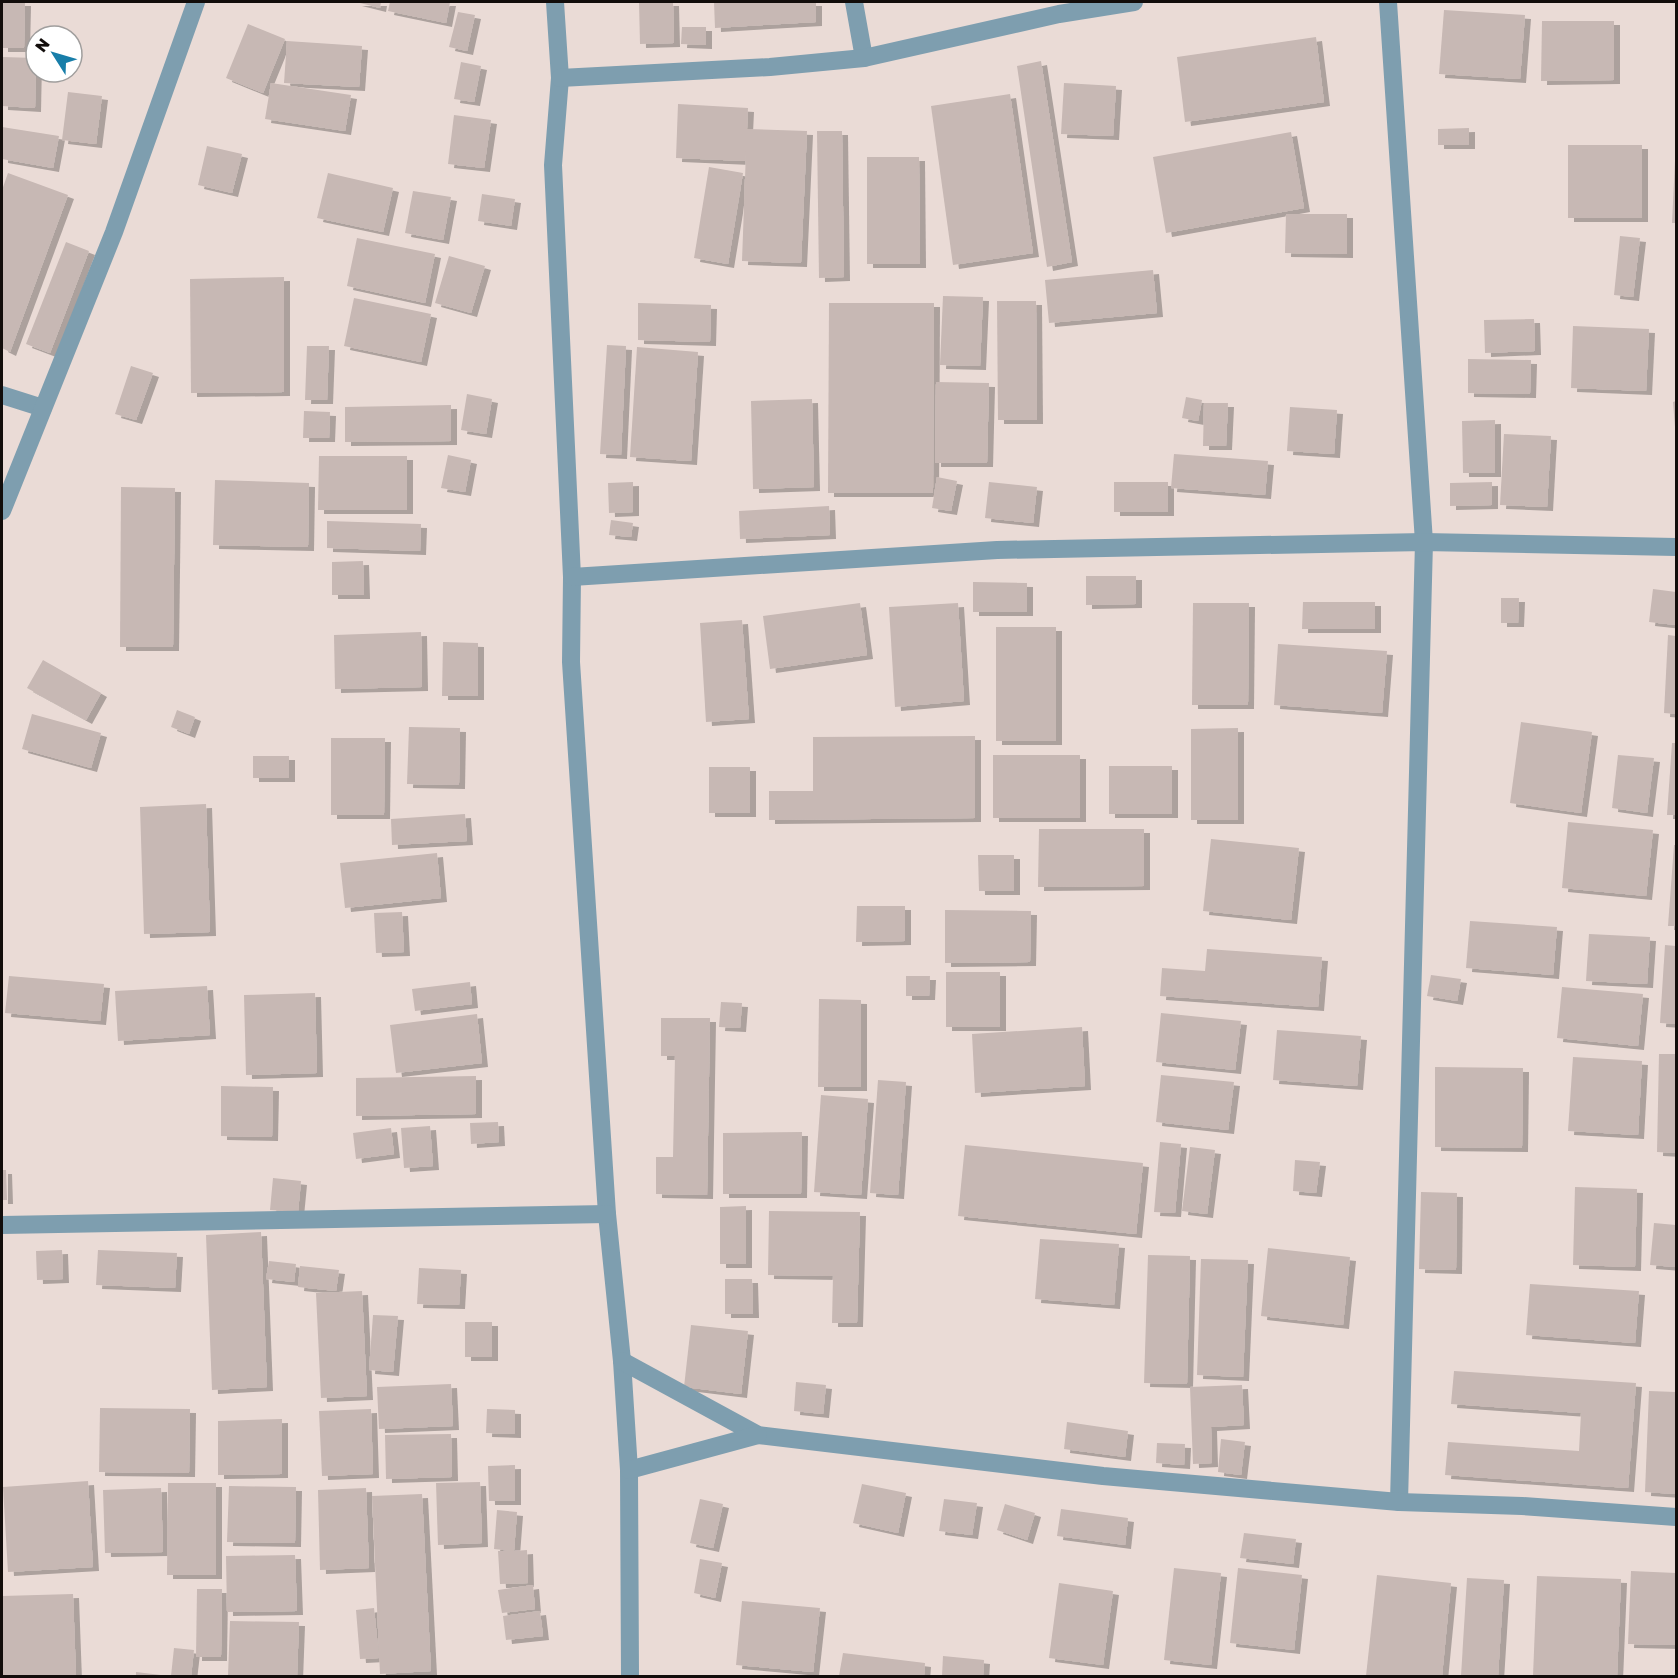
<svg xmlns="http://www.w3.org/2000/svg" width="1678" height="1678" viewBox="0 0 1678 1678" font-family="'Golos Text',sans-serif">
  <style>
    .building { fill: #c7b8b4; filter: url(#shadow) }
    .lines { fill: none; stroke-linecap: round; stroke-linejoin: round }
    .minor { stroke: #7e9eaf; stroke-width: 18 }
  </style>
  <defs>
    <filter id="shadow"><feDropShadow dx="6" dy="4" stdDeviation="0" flood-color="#0004"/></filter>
  </defs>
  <rect width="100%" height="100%" fill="#eadbd6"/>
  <g class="building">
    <polygon points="2,2 25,2 24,48 2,48"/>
    <polygon points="356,2 381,2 380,8"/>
    <polygon points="390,2 450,2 446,23 388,11"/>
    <polygon points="639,2 673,2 674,43 640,44"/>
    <polygon points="714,2 816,2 816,22 715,28"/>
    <polygon points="1444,10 1525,15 1520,79 1439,74"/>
    <polygon points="458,12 475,15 467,51 449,47"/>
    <polygon points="1542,21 1614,21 1614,80 1541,81"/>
    <polygon points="248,24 285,39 263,93 226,78"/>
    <polygon points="682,27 706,27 706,45 681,44"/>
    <polygon points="1316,37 1324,102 1185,122 1177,57"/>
    <polygon points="287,41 362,46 359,87 284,83"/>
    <polygon points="2,57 36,58 35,108 2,106"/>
    <polygon points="1041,61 1072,262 1047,267 1017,66"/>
    <polygon points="461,62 481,66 474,102 454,99"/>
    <polygon points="271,83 351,95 345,131 265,119"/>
    <polygon points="1064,83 1116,86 1113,136 1061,134"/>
    <polygon points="68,92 102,96 96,144 62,140"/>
    <polygon points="1010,94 1033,253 953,265 931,106"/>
    <polygon points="678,104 748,108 747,129 807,131 801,263 742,261 746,151 745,161 676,158"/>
    <polygon points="454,115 491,120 484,168 448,164"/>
    <polygon points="2,127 59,136 53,168 2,159"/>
    <polygon points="1469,128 1469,145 1438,145 1438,129"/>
    <polygon points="817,131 842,131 844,277 819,278"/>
    <polygon points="1291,132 1304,208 1166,233 1153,157"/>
    <rect x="1568" y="145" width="74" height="73"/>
    <polygon points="207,146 242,154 232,193 198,185"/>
    <polygon points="867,157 919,157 920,264 867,264"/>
    <polygon points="1675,161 1676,161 1676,223 1672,223"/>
    <polygon points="709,167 743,173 728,264 694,258"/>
    <polygon points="8,173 68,195 10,352 2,348 2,190"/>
    <polygon points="328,173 393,188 383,232 317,218"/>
    <polygon points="413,191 451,197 443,240 405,233"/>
    <polygon points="482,194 515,199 511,226 478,221"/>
    <polygon points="1286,214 1347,214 1347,254 1285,253"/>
    <polygon points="1620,236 1640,238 1633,297 1614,295"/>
    <polygon points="357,238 435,254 425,303 347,286"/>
    <polygon points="66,242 89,251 50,353 26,344"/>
    <polygon points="449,256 485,266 471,313 435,303"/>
    <polygon points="1153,270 1157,313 1049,323 1045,280"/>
    <polygon points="284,277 284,392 191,393 190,279"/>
    <polygon points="943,296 983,297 980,366 940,365"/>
    <polygon points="354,298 431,314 421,362 344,346"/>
    <polygon points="997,301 1036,301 1037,420 998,420"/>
    <polygon points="638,303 711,305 710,342 638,340"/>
    <polygon points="829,303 934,303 933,493 828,493"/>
    <polygon points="1534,319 1535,351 1485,353 1484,320"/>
    <polygon points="1573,326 1649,329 1646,391 1571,388"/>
    <polygon points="607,345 626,346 621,455 600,454"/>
    <polygon points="307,346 329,346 327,400 305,400"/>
    <polygon points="637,347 698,352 691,461 630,457"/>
    <polygon points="1468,359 1531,360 1530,394 1468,393"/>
    <polygon points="131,366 153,373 136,420 115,414"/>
    <polygon points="936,382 989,383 987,463 935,463"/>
    <polygon points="467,394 492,399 486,434 461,430"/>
    <polygon points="1186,397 1202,400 1198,421 1182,418"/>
    <polygon points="812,399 814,487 753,489 751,401"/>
    <polygon points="1676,401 1676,427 1675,427 1673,402"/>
    <polygon points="1204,403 1228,403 1226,446 1203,446"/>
    <polygon points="451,405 451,441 345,442 345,407"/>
    <polygon points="1290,407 1337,410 1334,454 1287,451"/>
    <polygon points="304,411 330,412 329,438 303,438"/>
    <polygon points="1495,420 1495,473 1463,473 1462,421"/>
    <polygon points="1504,434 1551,436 1547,507 1500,505"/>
    <polygon points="1174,454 1268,461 1265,495 1171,488"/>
    <polygon points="448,455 471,460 465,492 441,488"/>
    <polygon points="319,456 407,456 407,510 318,510"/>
    <polygon points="937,477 957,481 951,511 932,508"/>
    <polygon points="215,480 309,483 308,547 213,545"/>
    <polygon points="633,482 633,512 609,513 608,483"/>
    <polygon points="989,482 1037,487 1033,523 985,518"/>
    <rect x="1114" y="482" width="54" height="30"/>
    <polygon points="1492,482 1492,505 1450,506 1450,483"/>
    <polygon points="121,487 175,488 173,647 120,647"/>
    <polygon points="829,506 830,535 740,539 739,511"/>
    <polygon points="611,520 633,523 631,537 609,535"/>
    <polygon points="327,521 421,524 420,551 327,548"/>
    <polygon points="363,561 364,595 332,595 332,562"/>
    <polygon points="1086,576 1136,576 1136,604 1086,605"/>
    <polygon points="973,582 1027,583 1027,612 973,612"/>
    <polygon points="1653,589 1676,592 1676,625 1649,622"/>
    <polygon points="1501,598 1519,598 1518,623 1501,623"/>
    <polygon points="1303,602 1375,602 1375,629 1302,629"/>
    <polygon points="860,603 867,655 770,669 763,616"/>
    <polygon points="958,603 964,701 895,707 889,607"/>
    <polygon points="1193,603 1249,603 1248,705 1192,705"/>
    <polygon points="742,620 749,719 706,722 700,623"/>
    <rect x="996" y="627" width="60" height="114"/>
    <polygon points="421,632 422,687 335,689 334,635"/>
    <polygon points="1668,635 1676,636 1676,714 1664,713"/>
    <polygon points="443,642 478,643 478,696 442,696"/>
    <polygon points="1278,644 1387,651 1382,713 1274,705"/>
    <polygon points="43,660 101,693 86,720 27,688"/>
    <polygon points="177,710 195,717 189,734 171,727"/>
    <polygon points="32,714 101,733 91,768 22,749"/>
    <polygon points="1521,722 1592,732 1581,813 1510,803"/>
    <polygon points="409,727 460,728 459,785 407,784"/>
    <polygon points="1238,728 1238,820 1191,820 1191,729"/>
    <polygon points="975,736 975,818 769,820 769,791 813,791 813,737"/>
    <polygon points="331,738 385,738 384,815 331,815"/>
    <polygon points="1672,743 1676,743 1676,815 1667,815"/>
    <rect x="993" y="755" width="87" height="63"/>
    <polygon points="1618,755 1654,758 1647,813 1612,808"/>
    <rect x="253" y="756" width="36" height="22"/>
    <rect x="1109" y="766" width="63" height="48"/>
    <rect x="709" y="767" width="41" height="46"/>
    <polygon points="206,804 210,932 144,934 140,807"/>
    <polygon points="465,814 467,841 392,845 391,819"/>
    <polygon points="1568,822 1653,830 1646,896 1562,888"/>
    <polygon points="1039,829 1144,829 1144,886 1038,887"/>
    <polygon points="1211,839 1299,848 1291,920 1203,911"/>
    <polygon points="1674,845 1676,845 1676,926 1668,926"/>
    <polygon points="437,853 441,898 345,908 340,863"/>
    <polygon points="978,855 1014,855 1014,891 979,891"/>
    <polygon points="857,906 905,906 905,941 856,942"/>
    <polygon points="945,910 1031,911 1030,962 945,963"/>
    <polygon points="402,912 404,952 376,953 374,913"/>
    <polygon points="1470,921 1557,927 1553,975 1466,968"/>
    <polygon points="1589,934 1650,937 1647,984 1586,981"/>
    <polygon points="1665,945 1676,946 1676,1024 1660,1023"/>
    <polygon points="1207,949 1322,957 1318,1007 1160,996 1162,968 1205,971"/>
    <rect x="946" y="972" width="54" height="55"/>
    <polygon points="1431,975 1461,979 1457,1001 1427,996"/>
    <polygon points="9,976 104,984 100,1021 5,1013"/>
    <polygon points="906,976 930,976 929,996 906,996"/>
    <polygon points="470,982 472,1004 415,1011 412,989"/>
    <polygon points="207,986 210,1035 118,1041 115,991"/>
    <polygon points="1562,987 1643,994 1638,1046 1557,1038"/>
    <polygon points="315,993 317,1073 246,1075 244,995"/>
    <polygon points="819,999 861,1000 861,1087 818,1087"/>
    <polygon points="721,1002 742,1003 740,1028 719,1027"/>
    <polygon points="1161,1013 1241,1021 1235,1070 1156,1062"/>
    <polygon points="477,1014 482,1063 396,1073 390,1025"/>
    <polygon points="661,1018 710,1018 707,1195 656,1194 656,1157 673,1157 675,1056 661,1056"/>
    <polygon points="1082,1027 1085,1086 975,1093 972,1034"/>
    <polygon points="1277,1030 1361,1036 1357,1086 1273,1080"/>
    <polygon points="1659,1054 1676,1054 1676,1153 1657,1152"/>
    <polygon points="1573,1057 1642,1061 1638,1135 1568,1131"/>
    <polygon points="1435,1067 1523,1068 1522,1148 1435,1147"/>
    <polygon points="1161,1075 1234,1082 1228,1130 1156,1122"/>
    <polygon points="476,1076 476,1114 356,1116 356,1078"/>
    <polygon points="878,1080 906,1082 898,1195 870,1193"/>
    <polygon points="221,1086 273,1087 272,1137 221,1136"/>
    <polygon points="821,1095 868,1099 861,1195 814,1192"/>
    <polygon points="498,1122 499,1142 471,1144 470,1123"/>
    <polygon points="430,1126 433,1166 404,1168 401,1128"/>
    <polygon points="391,1128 394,1154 356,1159 353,1133"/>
    <polygon points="802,1132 801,1194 723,1194 723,1133"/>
    <polygon points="1160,1142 1181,1144 1175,1213 1154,1212"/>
    <polygon points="965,1145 1143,1163 1136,1234 958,1216"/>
    <polygon points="1190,1147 1215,1150 1207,1214 1182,1211"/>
    <polygon points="1295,1160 1320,1162 1316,1193 1293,1191"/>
    <polygon points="2,1170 6,1170 7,1200 2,1200"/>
    <polygon points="273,1178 301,1181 298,1212 270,1210"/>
    <polygon points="1575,1187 1637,1189 1635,1267 1573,1265"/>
    <polygon points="1421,1192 1457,1193 1456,1270 1419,1269"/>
    <polygon points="746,1206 746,1264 720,1264 720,1207"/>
    <polygon points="769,1211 860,1212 857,1323 832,1323 833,1276 768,1275"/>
    <polygon points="1654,1223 1676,1225 1676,1267 1650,1265"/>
    <polygon points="261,1232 267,1387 212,1390 206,1235"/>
    <polygon points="1040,1239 1119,1244 1114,1305 1035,1299"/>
    <polygon points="1268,1248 1350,1257 1343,1325 1261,1316"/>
    <polygon points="62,1250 63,1279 37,1280 36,1251"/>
    <polygon points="98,1250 177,1253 175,1288 96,1285"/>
    <polygon points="1148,1255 1190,1256 1187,1384 1144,1383"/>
    <polygon points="1201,1259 1248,1260 1243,1377 1197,1375"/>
    <polygon points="269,1261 296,1264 294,1282 266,1279"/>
    <polygon points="300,1266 339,1270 336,1291 298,1287"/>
    <polygon points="419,1268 461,1270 459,1305 417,1304"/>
    <polygon points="725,1279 752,1279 753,1314 725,1314"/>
    <polygon points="1530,1284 1639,1291 1635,1343 1526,1335"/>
    <polygon points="362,1291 367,1396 321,1398 316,1293"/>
    <polygon points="373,1315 398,1316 393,1372 369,1370"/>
    <rect x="465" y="1322" width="27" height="35"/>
    <polygon points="691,1325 748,1331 741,1394 684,1387"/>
    <polygon points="1454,1371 1636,1383 1628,1488 1445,1475 1448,1442 1579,1451 1581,1413 1451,1404"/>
    <polygon points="796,1382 826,1385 823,1414 794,1411"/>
    <polygon points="451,1384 453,1426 379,1429 377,1387"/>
    <polygon points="1242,1385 1244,1425 1211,1427 1212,1463 1193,1464 1190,1387"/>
    <polygon points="1649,1391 1676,1392 1676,1494 1645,1492"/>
    <polygon points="100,1408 190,1409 189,1473 99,1472"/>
    <polygon points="371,1409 373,1474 322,1476 319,1411"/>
    <polygon points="487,1409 515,1410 515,1434 486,1433"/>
    <polygon points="282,1419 282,1474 218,1475 218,1421"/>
    <polygon points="1067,1422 1128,1431 1125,1457 1064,1449"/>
    <polygon points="451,1434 452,1477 386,1479 385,1435"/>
    <polygon points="1221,1439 1245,1442 1241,1475 1218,1472"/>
    <polygon points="1157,1443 1185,1444 1184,1465 1156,1463"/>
    <polygon points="515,1465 515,1501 489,1501 488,1466"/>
    <polygon points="88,1481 93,1567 8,1572 3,1487"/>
    <polygon points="480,1482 482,1543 438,1545 436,1483"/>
    <polygon points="168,1483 216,1483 216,1575 167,1575"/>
    <polygon points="862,1484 906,1493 898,1533 853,1523"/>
    <polygon points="229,1486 296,1487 295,1543 227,1542"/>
    <polygon points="161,1488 163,1552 105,1553 103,1490"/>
    <polygon points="366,1488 369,1568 320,1570 318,1490"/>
    <polygon points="422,1494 431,1671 380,1674 372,1496"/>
    <polygon points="700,1499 723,1504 713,1548 690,1543"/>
    <polygon points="944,1499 977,1503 972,1535 939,1531"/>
    <polygon points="1005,1504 1035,1513 1027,1540 997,1530"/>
    <polygon points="1061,1509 1128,1518 1125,1545 1057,1536"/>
    <polygon points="497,1510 517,1512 514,1551 527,1550 528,1583 500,1584 498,1551 513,1551 494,1549"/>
    <polygon points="1244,1533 1296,1539 1293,1564 1240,1558"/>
    <polygon points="295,1555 297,1611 227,1612 226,1556"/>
    <polygon points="700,1559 722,1563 715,1598 694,1593"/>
    <polygon points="1174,1568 1221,1573 1211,1665 1164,1660"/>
    <polygon points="1238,1568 1302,1575 1294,1650 1230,1643"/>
    <polygon points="1631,1571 1676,1573 1676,1645 1628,1644"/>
    <polygon points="1377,1575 1451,1583 1442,1676 1366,1676"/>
    <polygon points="1537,1576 1621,1579 1617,1676 1533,1676"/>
    <polygon points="1467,1578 1504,1580 1498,1676 1461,1676"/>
    <polygon points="1059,1583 1113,1591 1103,1665 1049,1658"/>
    <polygon points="533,1585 535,1609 502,1613 498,1590"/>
    <polygon points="197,1589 222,1589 221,1657 196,1657"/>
    <polygon points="73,1594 76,1676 2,1676 2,1596"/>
    <polygon points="742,1601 820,1608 813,1672 736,1665"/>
    <polygon points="374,1608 379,1658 360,1659 356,1610"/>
    <polygon points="540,1611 543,1636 506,1640 503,1616"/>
    <polygon points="230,1621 299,1622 297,1676 228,1676"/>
    <polygon points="174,1648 194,1650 191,1676 171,1676"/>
    <polygon points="843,1653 925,1663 924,1676 839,1676"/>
    <polygon points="943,1656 984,1660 983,1676 942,1676"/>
    <polygon points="136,1672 161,1675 161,1676 136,1676"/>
  </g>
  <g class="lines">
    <g class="minor">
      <polyline points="555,2 560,78 553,165 572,577 571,662 607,1214 622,1361 629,1470 630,1676"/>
      <polyline points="854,2 864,58"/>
      <polyline points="1388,2 1424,542 1399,1502"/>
      <polyline points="560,78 770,67 864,58 1059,14 1134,2"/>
      <polyline points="2,395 43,408"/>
      <polyline points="2,511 114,232 196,2"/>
      <polyline points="572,577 997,550 1424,542 1676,547"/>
      <polyline points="2,1225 607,1214"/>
      <polyline points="622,1361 758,1435 1103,1476 1399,1502 1522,1506 1676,1517"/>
      <polyline points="629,1470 758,1435"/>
    </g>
  </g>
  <rect width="1678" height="1678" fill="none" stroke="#120d0b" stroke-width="6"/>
  <g transform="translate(54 54) rotate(307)"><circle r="28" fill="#ffffff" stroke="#a09e9d" stroke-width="1.5"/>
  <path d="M0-4.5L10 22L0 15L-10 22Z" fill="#187ea9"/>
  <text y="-9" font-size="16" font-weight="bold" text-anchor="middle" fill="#120d0b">N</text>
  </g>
</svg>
